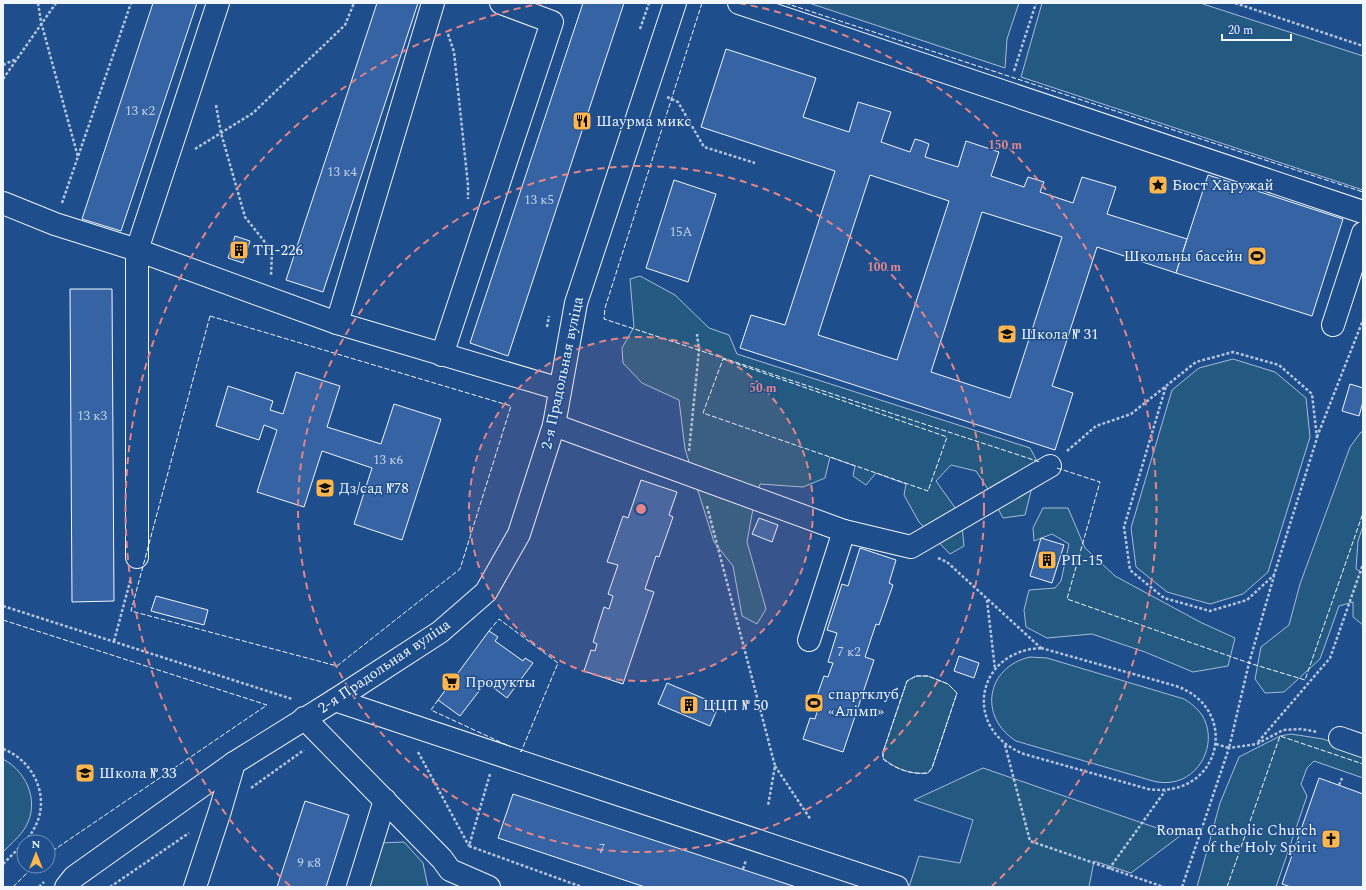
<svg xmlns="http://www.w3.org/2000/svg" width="1366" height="890" viewBox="0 0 1366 890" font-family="Spectral,serif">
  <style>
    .green { fill: #245a82; stroke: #a8bbd7 }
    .building { fill: #3563a3; stroke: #f2f6ff; fill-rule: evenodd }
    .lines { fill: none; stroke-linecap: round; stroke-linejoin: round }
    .minor-casing { stroke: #f2f6ff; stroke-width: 24 }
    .path { stroke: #b3c4dc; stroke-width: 2.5; stroke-dasharray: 3 2; stroke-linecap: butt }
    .minor { stroke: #1f4e8c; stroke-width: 22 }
    .fence { stroke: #f2f6ff; stroke-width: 1; stroke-dasharray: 5 2; stroke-linecap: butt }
    .ring { fill: none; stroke: #e38589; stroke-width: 2; stroke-dasharray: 7 5 }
    .labels { text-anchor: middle; stroke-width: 3; stroke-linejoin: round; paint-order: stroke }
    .number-label { font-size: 13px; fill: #c3d1e8 }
    .poi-label { font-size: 15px; fill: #f2f6ff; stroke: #1f4e8c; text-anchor: start }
    .street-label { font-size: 15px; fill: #f2f6ff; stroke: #1f4e8c }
    .centre { fill: #e38589; stroke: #1f4e8c; stroke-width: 2 }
    .ring-label { font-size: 12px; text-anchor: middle; font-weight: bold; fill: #e38589; stroke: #1f4e8c; stroke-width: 3; stroke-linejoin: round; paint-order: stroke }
  </style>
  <rect width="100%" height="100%" fill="#1f4e8c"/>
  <g class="green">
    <polygon points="809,3 1019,3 1007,39 1005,68"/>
    <polygon points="1042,3 1200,3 1363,56 1363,190 1021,77"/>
    <polygon points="640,276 675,295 709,328 729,335 737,354 1030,448 1038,463 1025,515 1003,518 986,486 976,471 951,465 936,481 961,516 964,546 950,554 919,522 904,495 906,484 876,473 866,485 853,476 855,466 830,457 825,478 803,487 760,484 752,514 747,542 766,609 757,624 742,616 733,566 714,542 685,449 679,400 642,383 623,363 622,348 634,327 630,279"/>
    <polygon points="1233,359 1275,372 1306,398 1310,437 1268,572 1243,594 1210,604 1167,592 1136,567 1131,528 1172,390 1199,368"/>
    <polygon points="1361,432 1363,432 1363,526 1358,541 1356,569 1363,573 1363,625 1353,617 1353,602 1339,606 1320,659 1284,692 1265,693 1255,679 1261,647 1289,625 1300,584 1350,447"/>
    <polygon points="1043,508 1068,508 1085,548 1115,576 1200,622 1235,638 1228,666 1193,672 1145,652 1092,634 1047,638 1026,627 1024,610 1029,590 1055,588 1061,581 1069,544 1052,534 1034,541 1033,528"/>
    <path d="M1030 657 1047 658 1184 699C1191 703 1197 708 1202 715 1217 739 1204 773 1177 781 1169 783 1161 783 1153 781L1016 741C978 717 986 667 1030 657Z"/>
    <path d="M916 676H928L948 684 957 693 932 768 928 773C912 775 895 769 883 758V752L907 681Z"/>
    <polygon points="1291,734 1323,739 1363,752 1363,778 1314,761 1307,768 1301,784 1307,796 1276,887 1197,887 1220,803 1239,757 1280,736"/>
    <path d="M3 759C29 773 41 806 23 831 17 839 10 845 3 852Z"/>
    <polygon points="983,768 1180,836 1131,873 1094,861 1089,887 909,887 919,856 960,863 973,820 914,800"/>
    <polygon points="404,842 423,863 428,887 368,887 380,843"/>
  </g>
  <g class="building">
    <polygon points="153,3 197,3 121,231 82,219"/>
    <polygon points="377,3 418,3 323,292 286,280"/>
    <polygon points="583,3 624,3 508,356 470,343"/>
    <path d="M726 49 816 78 803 117 849 132 858 102 891 112 881 142 910 152 915 139 922 141 929 144 925 157 958 167 966 141 999 152 991 176 1024 187 1028 177 1044 182 1040 192 1073 203 1082 177 1116 187 1107 214 1187 239 1176 273 1097 247 1052 386 1073 393 1055 450 740 348 751 315 785 325 835 171 701 127ZM870 175 949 201 897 360 818 335ZM982 212 1062 237 1010 398 931 372Z"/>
    <polygon points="1208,175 1343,219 1312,316 1176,273"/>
    <polygon points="674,180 716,194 688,282 646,268"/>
    <polygon points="235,236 250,241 243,263 228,258"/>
    <polygon points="70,289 112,289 114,601 72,602"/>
    <polygon points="296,372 340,386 327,427 381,444 394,404 441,419 402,540 354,524 372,468 322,451 304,507 257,492 277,430 264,425 259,440 216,426 228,386 273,401 270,410 283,414"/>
    <polygon points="1350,384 1363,388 1363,402 1359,416 1342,411"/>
    <polygon points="641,480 677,492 669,515 673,517 659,557 656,556 645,589 654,592 623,684 584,671 591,650 595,651 597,644 593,642 604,607 609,609 613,596 608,594 618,565 607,562 623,516 628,518"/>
    <polygon points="759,518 778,525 772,542 752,534"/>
    <polygon points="1041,538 1064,545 1052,583 1030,576"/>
    <polygon points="860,548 896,560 889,583 893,585 879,625 876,624 865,657 874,660 843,752 803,739 810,718 815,719 817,712 812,710 824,676 828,677 833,663 828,662 837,633 827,630 842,584 848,586"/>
    <polygon points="156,596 208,610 204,625 151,611"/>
    <polygon points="489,631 498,637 495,641 523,661 525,658 533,663 507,698 486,682 460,716 438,700"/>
    <polygon points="959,656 979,663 974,678 954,671"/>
    <polygon points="667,683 719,705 710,726 658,704"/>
    <polygon points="1319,778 1363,794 1363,887 1291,887 1282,884"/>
    <polygon points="513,794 553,807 796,887 645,887 498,838"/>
    <polygon points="305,801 349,815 326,887 277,887"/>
  </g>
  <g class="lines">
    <defs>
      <g id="minor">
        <polyline points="739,3 1363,212"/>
        <polyline points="3,203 55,224 137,250 337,323 560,389"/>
        <polyline points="337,323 433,3"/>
        <polyline points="1333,325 1363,233"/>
        <polyline points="442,355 552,22 501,3"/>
        <polyline points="554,425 844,531 809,640"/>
        <polyline points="844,531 911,547 1050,466"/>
        <polyline points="137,557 137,250 218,3"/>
        <polyline points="335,700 897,887"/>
        <polyline points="304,718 442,859 450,870 489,887"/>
        <polyline points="1340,738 1363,746"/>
        <polyline points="66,887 74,877 234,763 335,700 440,632 486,592 519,534 554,425 576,303 675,3"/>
        <polyline points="195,887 220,811 234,763"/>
        <polyline points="358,887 385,800"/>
      </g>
    </defs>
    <use href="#minor" class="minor-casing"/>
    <g class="path">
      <polyline points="38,3 41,22 78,157"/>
      <polyline points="1235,3 1363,46"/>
      <polyline points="640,29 649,3"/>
      <polyline points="448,34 454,52 468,185 468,199"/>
      <polyline points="3,65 16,59"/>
      <polyline points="1014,71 1036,3"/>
      <polyline points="3,79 56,3"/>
      <polyline points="667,97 678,102 704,147 755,163"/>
      <polyline points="216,105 221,133 245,217 272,251 271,276"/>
      <polyline points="195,149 253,113 345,25 354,3"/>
      <polyline points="62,203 131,3"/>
      <polyline points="547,327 549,316"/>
      <polyline points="1317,437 1363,320"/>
      <polyline points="689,451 699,350 697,334"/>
      <polyline points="1067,451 1096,426 1131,414 1196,362 1233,352 1279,365 1312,394 1317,438 1274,575 1247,600 1210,611 1164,598 1130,570 1124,527 1166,386"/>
      <polyline points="707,506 775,766 768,806"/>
      <polyline points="938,558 947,562 1041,648"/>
      <polyline points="987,600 995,669"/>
      <polyline points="3,606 292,699"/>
      <polyline points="114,641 131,578"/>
      <path d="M1041 648 1176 686C1242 709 1221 800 1148 789L1024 754C962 730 975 651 1041 648Z"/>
      <polyline points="1258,742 1330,658 1363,564"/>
      <polyline points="1216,744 1229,748 1249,663 1274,576"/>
      <polyline points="1005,745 1030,841 1164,887"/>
      <path d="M3 749C30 759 47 789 39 817 36 827 31 834 25 842"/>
      <polyline points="418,752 469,846"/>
      <polyline points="775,766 811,820"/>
      <polyline points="490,774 469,846 582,887"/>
      <polyline points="1339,785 1342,778"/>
      <polyline points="251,788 304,750"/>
      <polyline points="3,864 24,843"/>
      <polyline points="743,869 746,860"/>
      <polyline points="1109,869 1165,791"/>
      <polyline points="39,887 44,882"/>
      <polyline points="110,887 189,833"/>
      <polyline points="1182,887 1229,748 1257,744 1283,730 1301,729 1318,732"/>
    </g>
    <use href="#minor" class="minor"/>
    <g class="fence">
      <polyline points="702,3 605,308 604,319 1040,462"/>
      <polyline points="785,3 1363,192"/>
      <polygon points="210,316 511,406 460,569 337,666 131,611"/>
      <polygon points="723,359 947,437 928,491 703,413"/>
      <polyline points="1057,468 1100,482 1067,599 1249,663 1305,680 1363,513"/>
      <polyline points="3,620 267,705 48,854"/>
      <polyline points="489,631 499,619 558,663 521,752 520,751"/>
      <path d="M916 676H928L948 684 957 693 932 768 928 773C912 775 895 769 883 759V752L907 681Z"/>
      <polyline points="438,700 431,710 511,747"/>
      <polyline points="13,887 34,866"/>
      <polyline points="1227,887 1280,736 1363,764"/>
    </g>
  </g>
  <circle cx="641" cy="509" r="172" fill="#e38589" fill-opacity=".12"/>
  <g class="ring">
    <circle cx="641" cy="509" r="172"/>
    <circle cx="641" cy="509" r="343"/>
    <path d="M290 886A515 515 0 0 1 543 3M739 3A515 515 0 0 1 992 886"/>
  </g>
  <defs>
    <symbol id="restaurant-square" viewBox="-11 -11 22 22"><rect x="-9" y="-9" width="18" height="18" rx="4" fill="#ffb74d" stroke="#1f4e8c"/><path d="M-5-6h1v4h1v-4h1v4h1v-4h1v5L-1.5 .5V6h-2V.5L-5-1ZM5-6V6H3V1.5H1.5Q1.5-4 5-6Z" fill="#111"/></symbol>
    <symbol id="sight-square" viewBox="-11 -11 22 22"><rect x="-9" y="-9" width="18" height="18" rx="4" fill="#ffb74d" stroke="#1f4e8c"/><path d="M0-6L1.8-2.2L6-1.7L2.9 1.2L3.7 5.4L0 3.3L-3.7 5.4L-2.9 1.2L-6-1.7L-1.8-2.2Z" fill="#111"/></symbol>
    <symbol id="building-square" viewBox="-11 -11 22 22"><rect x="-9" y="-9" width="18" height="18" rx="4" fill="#ffb74d" stroke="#1f4e8c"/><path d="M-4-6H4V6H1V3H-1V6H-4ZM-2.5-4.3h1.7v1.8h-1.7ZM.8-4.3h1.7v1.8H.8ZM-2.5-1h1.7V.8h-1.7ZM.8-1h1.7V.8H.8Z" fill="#111"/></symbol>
    <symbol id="stadium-square" viewBox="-11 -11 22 22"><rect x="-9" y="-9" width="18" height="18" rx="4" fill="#ffb74d" stroke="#1f4e8c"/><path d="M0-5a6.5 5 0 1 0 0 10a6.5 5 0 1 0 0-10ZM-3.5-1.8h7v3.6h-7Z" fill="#111"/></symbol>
    <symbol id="school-square" viewBox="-11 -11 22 22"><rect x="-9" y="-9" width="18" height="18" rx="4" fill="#ffb74d" stroke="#1f4e8c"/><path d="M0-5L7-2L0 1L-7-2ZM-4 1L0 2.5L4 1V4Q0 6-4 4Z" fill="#111"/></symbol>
    <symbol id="supermarket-square" viewBox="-11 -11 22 22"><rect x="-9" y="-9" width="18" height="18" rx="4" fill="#ffb74d" stroke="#1f4e8c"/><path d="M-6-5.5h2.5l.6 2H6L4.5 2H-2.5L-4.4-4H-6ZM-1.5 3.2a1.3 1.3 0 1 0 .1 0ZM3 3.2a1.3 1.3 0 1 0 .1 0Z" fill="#111"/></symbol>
    <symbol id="church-square" viewBox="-11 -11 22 22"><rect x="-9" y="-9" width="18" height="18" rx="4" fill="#ffb74d" stroke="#1f4e8c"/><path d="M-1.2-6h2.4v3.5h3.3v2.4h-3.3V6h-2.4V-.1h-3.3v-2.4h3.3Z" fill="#111"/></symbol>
  </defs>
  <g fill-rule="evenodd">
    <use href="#restaurant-square" x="571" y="110" width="22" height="22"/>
    <use href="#sight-square" x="1147" y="174" width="22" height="22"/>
    <use href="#building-square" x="228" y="239" width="22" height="22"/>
    <use href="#stadium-square" x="1246" y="245" width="22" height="22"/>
    <use href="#school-square" x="996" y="323" width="22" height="22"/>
    <use href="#school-square" x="314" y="477" width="22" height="22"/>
    <use href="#building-square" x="1036" y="549" width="22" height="22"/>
    <use href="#supermarket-square" x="440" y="671" width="22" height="22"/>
    <use href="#stadium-square" x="803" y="692" width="22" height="22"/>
    <use href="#building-square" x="678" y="694" width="22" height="22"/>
    <use href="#school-square" x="74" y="762" width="22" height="22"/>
    <use href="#church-square" x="1320" y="828" width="22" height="22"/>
  </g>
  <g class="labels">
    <g class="number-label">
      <text x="140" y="115">13 к2</text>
      <text x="342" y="176">13 к4</text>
      <text x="539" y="204">13 к5</text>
      <text x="681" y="236">15А</text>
      <text x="92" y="420">13 к3</text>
      <text x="388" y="464">13 к6</text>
      <text x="849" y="656">7 к2</text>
      <text x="602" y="853">7</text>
      <text x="309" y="867">9 к8</text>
    </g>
    <g class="poi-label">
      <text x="596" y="126">Шаурма микс</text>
      <text x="1172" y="190">Бюст Харужай</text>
      <text x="253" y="255">ТП-226</text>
      <text x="1243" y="261" text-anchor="end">Школьны басейн</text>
      <text x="1021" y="339">Школа № 31</text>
      <text x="339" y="493">Дз/сад №78</text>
      <text x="1061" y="565">РП-15</text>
      <text x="465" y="687">Продукты</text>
      <text x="828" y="699">спартклуб<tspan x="828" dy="17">«Алімп»</tspan></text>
      <text x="703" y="710">ЦЦП № 50</text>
      <text x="99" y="778">Школа № 33</text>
      <text x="1317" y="835" text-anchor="end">Roman Catholic Church<tspan x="1317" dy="17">of the Holy Spirit</tspan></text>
    </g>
    <g class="street-label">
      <text transform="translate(562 373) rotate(-78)" y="5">2-я Прадольная вуліца</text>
      <text transform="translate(384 666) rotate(-34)" y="5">2-я Прадольная вуліца</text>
    </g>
  </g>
  <circle cx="641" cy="509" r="6" class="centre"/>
  <g class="ring-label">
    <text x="1005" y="149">150 m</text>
    <text x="884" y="271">100 m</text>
    <text x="763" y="392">50 m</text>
  </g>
  <rect width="1366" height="890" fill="none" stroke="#f2f6ff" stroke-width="8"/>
  <g transform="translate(36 854)"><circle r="19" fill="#1f4e8c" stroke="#7391ba"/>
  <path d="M0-3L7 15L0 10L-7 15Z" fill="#ffb74d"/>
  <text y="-6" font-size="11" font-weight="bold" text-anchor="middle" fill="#f2f6ff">N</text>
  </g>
  <path d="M1222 34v6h69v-6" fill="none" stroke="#f2f6ff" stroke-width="2"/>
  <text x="1228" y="34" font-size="12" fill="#f2f6ff" stroke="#1f4e8c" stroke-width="3" paint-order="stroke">20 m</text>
</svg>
